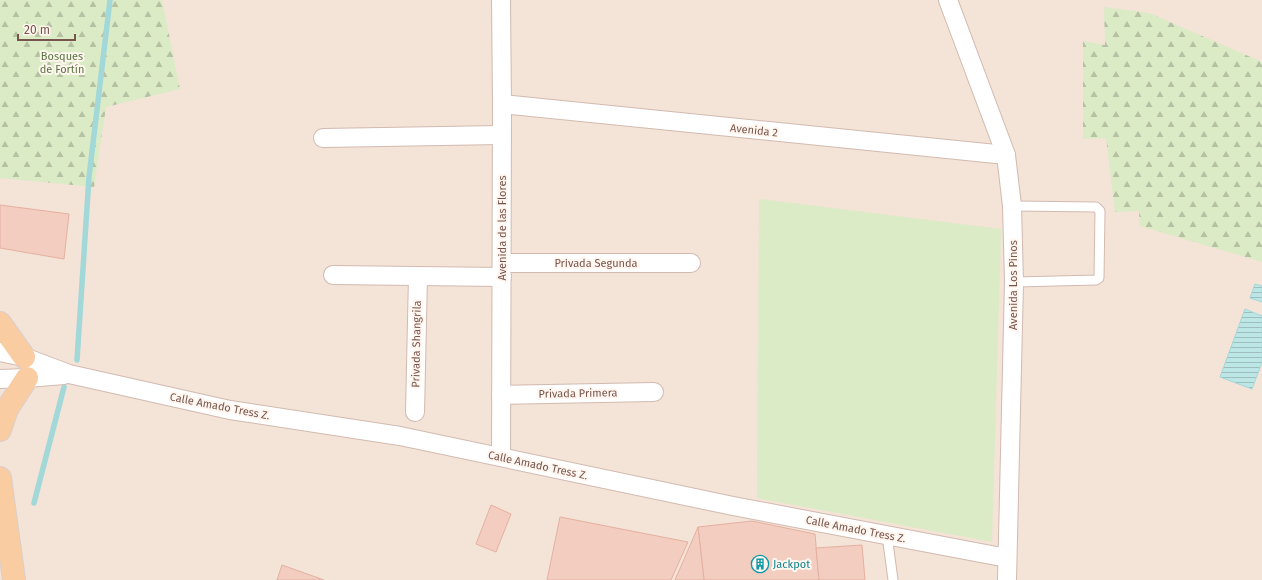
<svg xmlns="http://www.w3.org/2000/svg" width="1262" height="580" viewBox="0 0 1262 580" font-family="'Fira Sans',sans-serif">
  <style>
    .residential { fill: #f4e3d7 }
    .grass { fill: #dbebc6 }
    .forest { fill: url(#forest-firs) }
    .water { fill: url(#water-rules); stroke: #a3d8d9 }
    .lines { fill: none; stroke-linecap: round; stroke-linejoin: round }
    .stream { stroke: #a3d8d9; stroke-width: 5.5 }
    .building { fill: #f2cdc0; stroke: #e5b0a0 }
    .lane-casing { stroke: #d2bab0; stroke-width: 11 }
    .street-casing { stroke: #d2bab0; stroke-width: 20 }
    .primary-casing { stroke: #d9cfcd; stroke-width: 24 }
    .lane { stroke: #fff; stroke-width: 9 }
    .street { stroke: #fff; stroke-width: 18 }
    .primary { stroke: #facca2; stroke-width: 22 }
    .labels { text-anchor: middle; stroke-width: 4; stroke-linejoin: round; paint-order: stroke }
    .park-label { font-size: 11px; fill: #597741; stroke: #fff6ef }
    .street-label { font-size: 11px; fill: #78554c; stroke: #fff6ef }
    .culture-label { font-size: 11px; fill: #0d838f; stroke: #fff6ef; text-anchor: start }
  </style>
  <defs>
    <pattern id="forest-firs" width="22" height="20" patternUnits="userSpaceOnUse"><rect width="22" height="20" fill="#dbebc6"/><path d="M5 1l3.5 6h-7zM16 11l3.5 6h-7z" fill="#b6c1a3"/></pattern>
    <pattern id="water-rules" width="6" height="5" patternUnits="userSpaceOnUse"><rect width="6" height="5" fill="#bde7e7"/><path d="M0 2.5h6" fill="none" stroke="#9ebebd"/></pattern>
  </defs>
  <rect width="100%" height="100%" fill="#fdf2e9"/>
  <rect class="residential" x="0" y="0" width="1262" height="580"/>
  <polygon class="grass" points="759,199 1001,229 992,542 757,498"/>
  <g class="forest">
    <polygon points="0,0 162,0 180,89 106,107 94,187 0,178"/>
    <polygon points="1104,7 1149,13 1262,62 1262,262 1140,226 1139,211 1115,212 1106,138 1083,139 1083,41 1105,45"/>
  </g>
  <g class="water">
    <polygon points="1255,284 1262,286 1262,302 1250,298"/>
    <polygon points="1245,309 1262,316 1262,362 1252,389 1220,377"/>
  </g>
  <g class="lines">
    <g class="stream">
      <polyline points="77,360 89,177 110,0"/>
      <polyline points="34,503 64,387"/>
    </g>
  </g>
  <g class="building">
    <polygon points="0,205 69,214 64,259 0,248"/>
    <polygon points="491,505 511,514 496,552 476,544"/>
    <polygon points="560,517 688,542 671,580 547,580"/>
    <polygon points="752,521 815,534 819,580 704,580 698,527"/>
    <polygon points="698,527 704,580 675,580"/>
    <polygon points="862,545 865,580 819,580 816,548"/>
    <polygon points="282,565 324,580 277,580"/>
  </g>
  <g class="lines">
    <defs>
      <g id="lane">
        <polyline points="1012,206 1096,207 1100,211 1099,278 1096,280 1014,282"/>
        <polyline points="887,535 893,580"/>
      </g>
      <g id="street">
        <polyline points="948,0 1006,155 1012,206 1014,282 1007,580"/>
        <polyline points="502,104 1006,155"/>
        <polyline points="323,138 501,135"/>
        <polyline points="502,263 691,263"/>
        <polyline points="333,275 502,277"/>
        <polyline points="0,352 24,357 69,374 230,410 400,436 733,506 1007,558"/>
        <polyline points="0,379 27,378 64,375"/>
        <polyline points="501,395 654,392"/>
        <polyline points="415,412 418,276"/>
        <polyline points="501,457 502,104 501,0"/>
      </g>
      <g id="primary">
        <polyline points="0,323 24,357"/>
        <polyline points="0,430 7,409 27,378"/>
        <polyline points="0,478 14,580"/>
      </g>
    </defs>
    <use href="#lane" class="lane-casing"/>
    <use href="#street" class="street-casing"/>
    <use href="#primary" class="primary-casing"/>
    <use href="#lane" class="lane"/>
    <use href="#street" class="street"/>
    <use href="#primary" class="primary"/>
  </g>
  <defs>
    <symbol id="building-ring" viewBox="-11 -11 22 22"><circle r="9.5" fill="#fff6ef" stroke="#0f9aa8" stroke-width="1.5"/><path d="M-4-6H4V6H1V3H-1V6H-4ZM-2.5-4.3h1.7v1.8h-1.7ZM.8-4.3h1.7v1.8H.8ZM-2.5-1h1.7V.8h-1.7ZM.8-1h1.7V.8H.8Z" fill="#0f9aa8"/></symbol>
  </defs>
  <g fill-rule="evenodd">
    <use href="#building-ring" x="750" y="554" width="20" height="20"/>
  </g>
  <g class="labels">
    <g class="park-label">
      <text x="62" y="60">Bosques<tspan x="62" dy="13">de Fortín</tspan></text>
    </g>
    <g class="street-label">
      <text transform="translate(754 130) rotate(6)" y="4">Avenida 2</text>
      <text transform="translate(502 228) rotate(-90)" y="4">Avenida de las Flores</text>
      <text x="596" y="267">Privada Segunda</text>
      <text transform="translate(1013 285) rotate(-90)" y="4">Avenida Los Pinos</text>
      <text transform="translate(416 344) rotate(-89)" y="4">Privada Shangrila</text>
      <text transform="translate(578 393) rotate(-1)" y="4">Privada Primera</text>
      <text transform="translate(220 406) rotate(11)" y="4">Calle Amado Tress Z.</text>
      <text transform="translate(538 465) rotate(12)" y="4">Calle Amado Tress Z.</text>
      <text transform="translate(856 529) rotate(11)" y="4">Calle Amado Tress Z.</text>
    </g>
    <g class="culture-label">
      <text x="773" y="568">Jackpot</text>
    </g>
  </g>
  <path d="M18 34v6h57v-6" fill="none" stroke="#78554c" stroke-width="2"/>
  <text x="24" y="34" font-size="12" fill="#78554c" stroke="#fff6ef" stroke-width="3" paint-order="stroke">20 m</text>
</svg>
